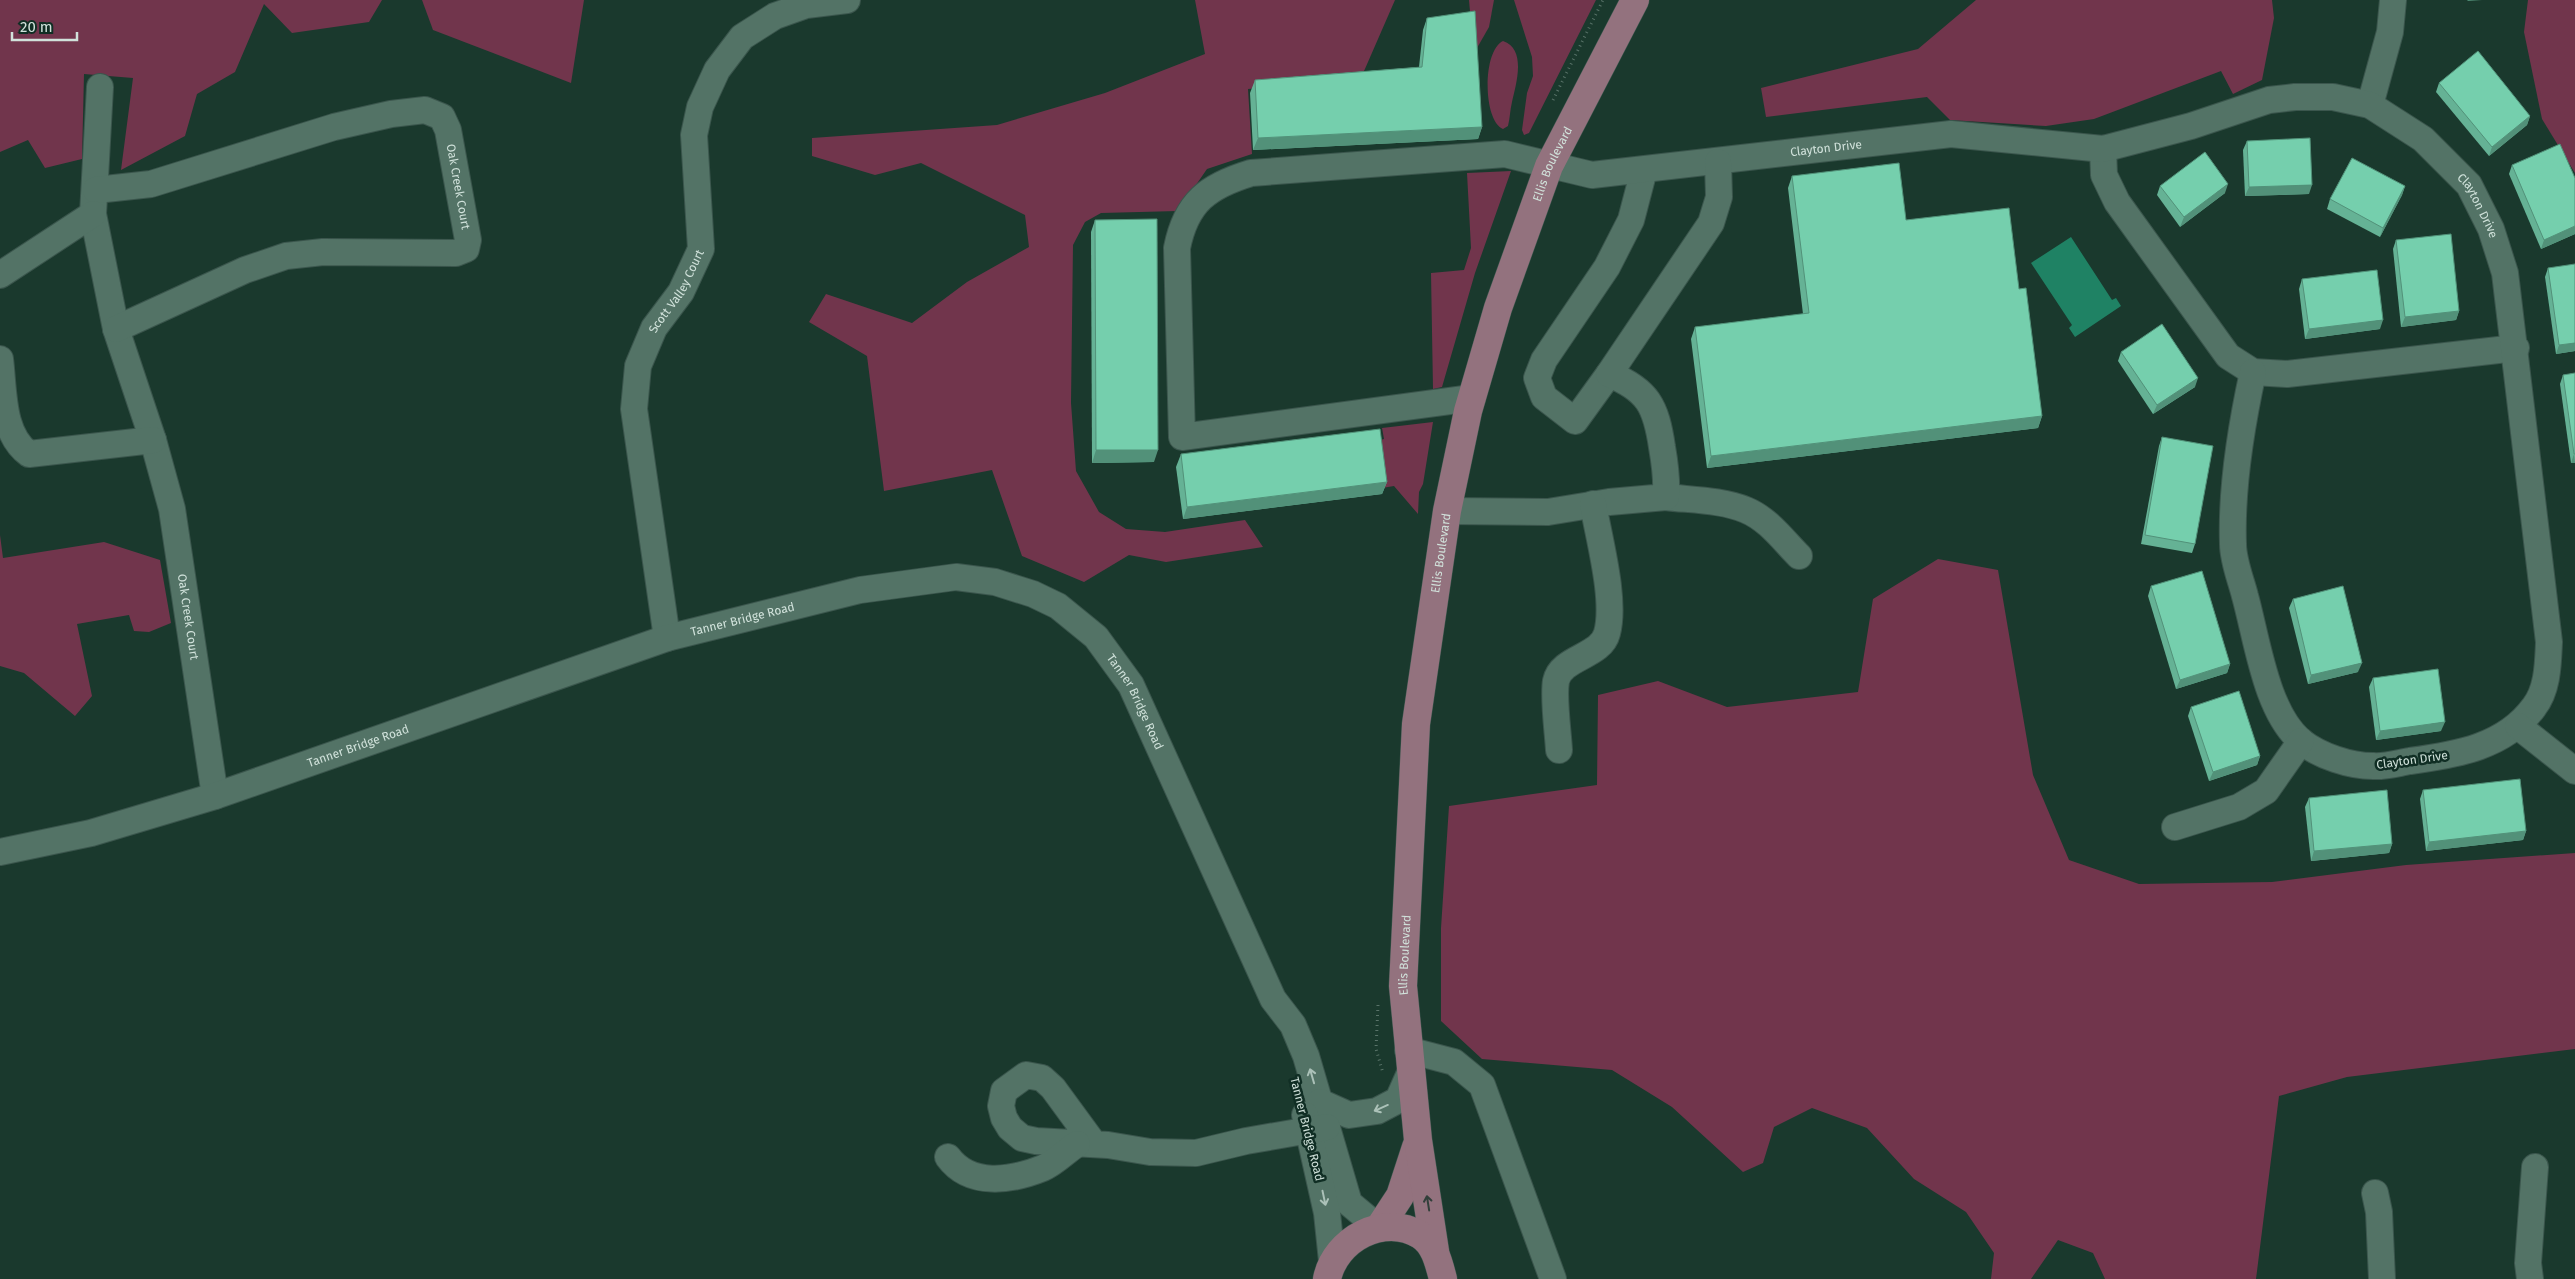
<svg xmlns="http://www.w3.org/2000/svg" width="2575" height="1279" viewBox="0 0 2575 1279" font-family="'Fira Sans',sans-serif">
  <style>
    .green { fill: #71354c }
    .water { fill: #1f8264 }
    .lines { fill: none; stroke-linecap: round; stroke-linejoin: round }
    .minor-casing { stroke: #3b564d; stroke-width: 28 }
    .major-casing { stroke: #3b564d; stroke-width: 29 }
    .path { stroke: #597369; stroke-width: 3; stroke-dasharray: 1 4; stroke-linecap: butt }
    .minor { stroke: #537366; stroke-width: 26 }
    .major { stroke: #93727e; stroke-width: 28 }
    .wall { fill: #65b295 }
    .shaded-wall { fill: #529179 }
    .building { fill: #75cfad; stroke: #529179 }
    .oneway { stroke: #abc1b8 }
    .oneway2 { stroke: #313f3a }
    .labels { text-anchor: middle; stroke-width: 5; stroke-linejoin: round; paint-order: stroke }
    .street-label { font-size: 12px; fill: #d1e2db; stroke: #102e24 }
  </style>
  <rect width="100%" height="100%" fill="#1a392d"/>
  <g class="green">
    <polygon points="0,0 382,0 369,22 292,33 264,4 235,72 197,94 185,136 121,170 133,78 84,74 82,159 45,168 28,140 0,152"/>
    <polygon points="422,0 584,0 571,83 433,30"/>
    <polygon points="1195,0 1395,0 1361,78 1248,89 1252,154 1207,169 1178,211 1101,213 1085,222 1073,245 1071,403 1076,471 1099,512 1126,529 1165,532 1245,520 1263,547 1166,562 1129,555 1084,582 1022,556 992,470 884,491 867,356 809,322 826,294 912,323 967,282 1029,247 1025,215 921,163 875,175 812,156 812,138 997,125 1105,93 1205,54"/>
    <polygon points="1469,0 1494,0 1489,27 1477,48 1471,23"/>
    <polygon points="1514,0 1596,0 1529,133 1524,135 1522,130 1527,93 1533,76 1532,57"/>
    <polygon points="1976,0 2272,0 2274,18 2262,80 2233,94 2221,71 2094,119 2046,126 1950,120 1927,97 1766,117 1761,88 1918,49"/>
    <polygon points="2528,0 2575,0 2575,173 2542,119 2524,32"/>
    <path d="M1503 41C1527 49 1516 84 1512 102 1510 110 1510 118 1508 126L1503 129C1483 121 1482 51 1503 41Z"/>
    <polygon points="1511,171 1475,273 1442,387 1433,389 1431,273 1464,270 1471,248 1467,173"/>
    <polygon points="1433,422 1423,484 1419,492 1418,514 1394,486 1382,488 1376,441 1384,439 1382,428"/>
    <polygon points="0,535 3,558 104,542 160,560 171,623 149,632 134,631 129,615 77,624 92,696 75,716 24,673 0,666"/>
    <polygon points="1938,559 1998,570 2033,775 2069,860 2139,884 2272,882 2406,865 2575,853 2575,1049 2347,1077 2279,1096 2256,1279 2105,1279 2093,1253 2058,1240 2031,1279 1991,1279 1994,1253 1966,1212 1914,1179 1867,1128 1812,1108 1774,1127 1763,1163 1743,1172 1672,1107 1612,1070 1482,1059 1441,1021 1441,928 1449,806 1597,785 1598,695 1658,681 1727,707 1858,692 1873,599"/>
  </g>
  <polygon class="water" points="2071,237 2112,300 2116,298 2121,306 2075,337 2069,328 2072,325 2031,263"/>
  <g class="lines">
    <defs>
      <g id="minor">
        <path id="s1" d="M100 87 93 214 116 329 153 440 172 509 215 796"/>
        <polyline points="2370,105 2390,32 2393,0"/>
        <polyline points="2103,149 2104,175 2117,202 2228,356 2253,372 2287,374 2516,348"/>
        <path id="s2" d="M96 190 151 184 334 127 391 114 425 110 442 117 448 130 468 240 466 249 456 253 323 252 286 256 245 270 116 329"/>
        <polyline points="0,275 93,214"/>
        <path d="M0 359C4 390 1 434 29 454L153 440"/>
        <polyline points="1609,374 1575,421 1544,397 1537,378 1544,360 1607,267 1631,220 1644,170"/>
        <path id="s3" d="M1472 398 1182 437 1177 248C1186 202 1208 186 1251 173L1505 154 1592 175 1951 134 2103 149 2191 126 2269 100 2295 97H2333L2370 105 2423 139 2469 185 2491 229 2505 273 2549 642C2548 663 2548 689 2534 707 2505 747 2456 755 2410 761 2398 763 2385 767 2373 766 2350 766 2320 756 2302 742 2266 713 2257 639 2245 596 2241 580 2233 561 2233 544 2231 487 2241 427 2253 372"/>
        <path d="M1666 497C1691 500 1723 500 1746 510 1768 519 1783 540 1799 556"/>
        <path d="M1447 511 1548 512 1609 502 1666 497C1667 480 1665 464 1662 447 1656 406 1648 390 1609 374L1711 223 1719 197 1718 162"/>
        <path id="s4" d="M667 638 634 409 638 366 654 328 681 292 701 249 694 135 700 107 717 70 742 37 775 16 806 5 847 0"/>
        <polyline points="2518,726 2575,771"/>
        <path d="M1559 750C1558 732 1553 698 1556 681 1561 657 1601 657 1607 633 1616 600 1599 539 1593 504"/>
        <polyline points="2175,827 2239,807 2266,791 2301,741"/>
        <path id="s5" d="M0 852 91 833 215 796 667 638 860 590 956 577 995 582 1033 594 1058 606 1096 637 1131 685 1273 999 1293 1025 1306 1056 1349 1203 1379 1228"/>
        <polyline points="1408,1050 1454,1062 1482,1085 1553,1279"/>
        <polyline points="1320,1102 1349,1115 1377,1111 1398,1100 1410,1073"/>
        <polyline points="1305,1115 1327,1213 1332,1261"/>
        <polyline points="1094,1144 1053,1088 1042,1078 1026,1075 1004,1091 1001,1106 1004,1118 1010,1128 1022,1138 1036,1141 1108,1145 1150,1152 1196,1153 1246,1141 1327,1127"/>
        <path d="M948 1157C970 1187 1011 1181 1043 1168 1055 1163 1066 1151 1077 1144"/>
        <polyline points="2375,1193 2379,1212 2382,1279"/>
        <polyline points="2530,1279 2528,1263 2535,1167"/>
      </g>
      <g id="major">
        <polyline points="1379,1228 1400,1196 1416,1147"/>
        <path id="s6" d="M1435 1251 1418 1140 1403 986 1416 724 1447 511 1468 411 1498 308 1549 166 1635 0"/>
        <path d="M1327 1279C1335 1239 1384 1213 1420 1235 1435 1244 1439 1264 1443 1279"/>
      </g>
    </defs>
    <use href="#minor" class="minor-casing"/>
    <use href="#major" class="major-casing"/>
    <g class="path">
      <polyline points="1553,100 1603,0"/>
      <polyline points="1378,1005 1376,1049 1383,1073"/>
    </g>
    <use href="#minor" class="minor"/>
    <use href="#major" class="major"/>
  </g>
  <g class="wall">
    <polygon points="1427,18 1482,127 1478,139 1253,150 1250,93 1255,80 1419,67 1423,30"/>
    <polygon points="2439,83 2530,116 2527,125 2489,156 2436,92"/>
    <polygon points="2247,141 2309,194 2245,196 2243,150"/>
    <polygon points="2512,165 2575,178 2575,234 2541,249 2509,174"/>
    <polygon points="1792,176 1906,220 2019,289 2042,416 2038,428 1707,468 1691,339 1695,327 1803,314 1788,188"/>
    <polygon points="2160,186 2225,193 2180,227 2157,195"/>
    <polygon points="2405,186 2402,195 2380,237 2327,209 2330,199"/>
    <polygon points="1095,220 1154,462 1092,463 1091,232"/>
    <polygon points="2396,240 2459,311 2456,320 2401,327 2393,249"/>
    <polygon points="2548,268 2575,351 2556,354 2545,277"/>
    <polygon points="2302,279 2380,329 2305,339 2299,289"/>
    <polygon points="2121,352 2195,387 2153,414 2118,361"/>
    <polygon points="2575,373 2575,463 2571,463 2560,384 2563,375"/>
    <polygon points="2162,437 2195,544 2192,553 2141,544 2159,446"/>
    <polygon points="1181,454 1387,482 1382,494 1183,519 1176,467"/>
    <polygon points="2151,586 2230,664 2227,673 2176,689 2148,596"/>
    <polygon points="2293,599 2358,672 2308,684 2289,608"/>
    <polygon points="2373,678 2441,731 2376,740 2369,687"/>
    <polygon points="2191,707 2260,756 2257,765 2209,781 2188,716"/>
    <polygon points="2423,790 2526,831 2523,840 2426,851 2420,799"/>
    <polygon points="2309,798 2392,844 2389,853 2311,861 2305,807"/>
  </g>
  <g class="shaded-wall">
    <polygon points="2468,0 2482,0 2467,1"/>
    <polygon points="2530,116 2527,125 2489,156 2492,147"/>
    <polygon points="1482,127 1478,139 1253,150 1258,138"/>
    <polygon points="2228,184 2225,193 2180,227 2184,217"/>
    <polygon points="2312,185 2309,194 2245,196 2249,187"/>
    <polygon points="2405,186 2402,195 2380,237 2383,228"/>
    <polygon points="2575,226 2575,234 2541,249 2544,240"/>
    <polygon points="2459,311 2456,320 2401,327 2405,317"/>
    <polygon points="2383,320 2380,329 2305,339 2309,329"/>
    <polygon points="2575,343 2575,351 2556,354 2559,345"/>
    <polygon points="2198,378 2195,387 2153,414 2157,405"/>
    <polygon points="2042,416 2038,428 1707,468 1711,456"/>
    <polygon points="1096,450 1158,450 1154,462 1092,463"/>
    <polygon points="2574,454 2575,463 2571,463"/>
    <polygon points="1387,482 1382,494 1183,519 1187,507"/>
    <polygon points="2362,663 2358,672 2308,684 2311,675"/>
    <polygon points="2230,664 2227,673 2176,689 2180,680"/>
    <polygon points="2445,722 2441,731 2376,740 2380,731"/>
    <polygon points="2260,756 2257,765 2209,781 2213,772"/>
    <polygon points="2526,831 2523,840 2426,851 2429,842"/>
    <polygon points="2392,844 2389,853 2311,861 2314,851"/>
  </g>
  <g class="building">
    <polygon points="1475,11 1482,127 1258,138 1255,80 1422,67 1427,18"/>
    <polygon points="2478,51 2530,116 2492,147 2439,83"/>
    <polygon points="2310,138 2312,185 2249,187 2247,141"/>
    <polygon points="2560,144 2575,178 2575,226 2544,240 2512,165"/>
    <polygon points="2205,152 2228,184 2184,217 2160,186"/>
    <polygon points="2352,158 2405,186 2383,228 2330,199"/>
    <polygon points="1899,163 1906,220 2009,208 2019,289 2026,288 2042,416 1711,456 1695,327 1809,313 1792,176"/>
    <polygon points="1157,219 1158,450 1096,450 1095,220"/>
    <polygon points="2451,234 2459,311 2405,317 2396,240"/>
    <polygon points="2575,264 2575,343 2559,345 2548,268"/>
    <polygon points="2377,270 2383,320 2309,329 2302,279"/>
    <polygon points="2162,324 2198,378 2157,405 2121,352"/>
    <polygon points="2575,373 2575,454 2574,454 2563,375"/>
    <polygon points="1380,429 1387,482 1187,507 1181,454"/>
    <polygon points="2162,437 2213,446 2195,544 2145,535"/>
    <polygon points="2202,571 2230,664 2180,680 2151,586"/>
    <polygon points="2343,586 2362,663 2311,675 2293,599"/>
    <polygon points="2438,669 2445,722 2380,731 2373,678"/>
    <polygon points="2239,691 2260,756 2213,772 2191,707"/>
    <polygon points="2520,779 2526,831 2429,842 2423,790"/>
    <polygon points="2387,790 2392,844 2314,851 2309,798"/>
  </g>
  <defs><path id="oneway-shaft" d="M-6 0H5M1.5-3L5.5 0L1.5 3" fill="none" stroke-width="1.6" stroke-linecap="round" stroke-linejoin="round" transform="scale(1.25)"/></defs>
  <g class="oneway">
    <use href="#oneway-shaft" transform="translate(1312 1076) rotate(-106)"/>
    <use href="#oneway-shaft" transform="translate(1381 1108) rotate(156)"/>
    <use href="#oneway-shaft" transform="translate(1324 1198) rotate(78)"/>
  </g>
  <use class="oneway2" href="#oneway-shaft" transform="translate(1428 1203) rotate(-99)"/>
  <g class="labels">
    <g class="street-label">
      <text dy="4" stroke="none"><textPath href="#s3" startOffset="1174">Clayton Drive</textPath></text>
      <text dy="4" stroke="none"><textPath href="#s6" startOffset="1108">Ellis Boulevard</textPath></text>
      <text dy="4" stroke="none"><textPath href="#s2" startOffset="430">Oak Creek Court</textPath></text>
      <text dy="4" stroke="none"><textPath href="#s3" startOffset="1878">Clayton Drive</textPath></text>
      <text dy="4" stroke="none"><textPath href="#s4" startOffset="359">Scott Valley Court</textPath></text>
      <text dy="4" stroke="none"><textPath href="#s6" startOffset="702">Ellis Boulevard</textPath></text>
      <text dy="4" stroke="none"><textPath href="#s1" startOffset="542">Oak Creek Court</textPath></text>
      <text dy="4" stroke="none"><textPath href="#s5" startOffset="779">Tanner Bridge Road</textPath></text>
      <text dy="4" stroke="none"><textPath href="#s5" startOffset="1229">Tanner Bridge Road</textPath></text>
      <text dy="4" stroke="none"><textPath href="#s5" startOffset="374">Tanner Bridge Road</textPath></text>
      <text transform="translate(2412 760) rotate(-8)" y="4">Clayton Drive</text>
      <text dy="4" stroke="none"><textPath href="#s6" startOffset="298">Ellis Boulevard</textPath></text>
      <text transform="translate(1307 1129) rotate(76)" y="4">Tanner Bridge Road</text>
    </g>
  </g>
  <path d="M12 32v8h65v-8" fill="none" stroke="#d1e2db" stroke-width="2.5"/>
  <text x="20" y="32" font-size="15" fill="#d1e2db" stroke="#102e24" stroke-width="4" paint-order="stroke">20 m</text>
</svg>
